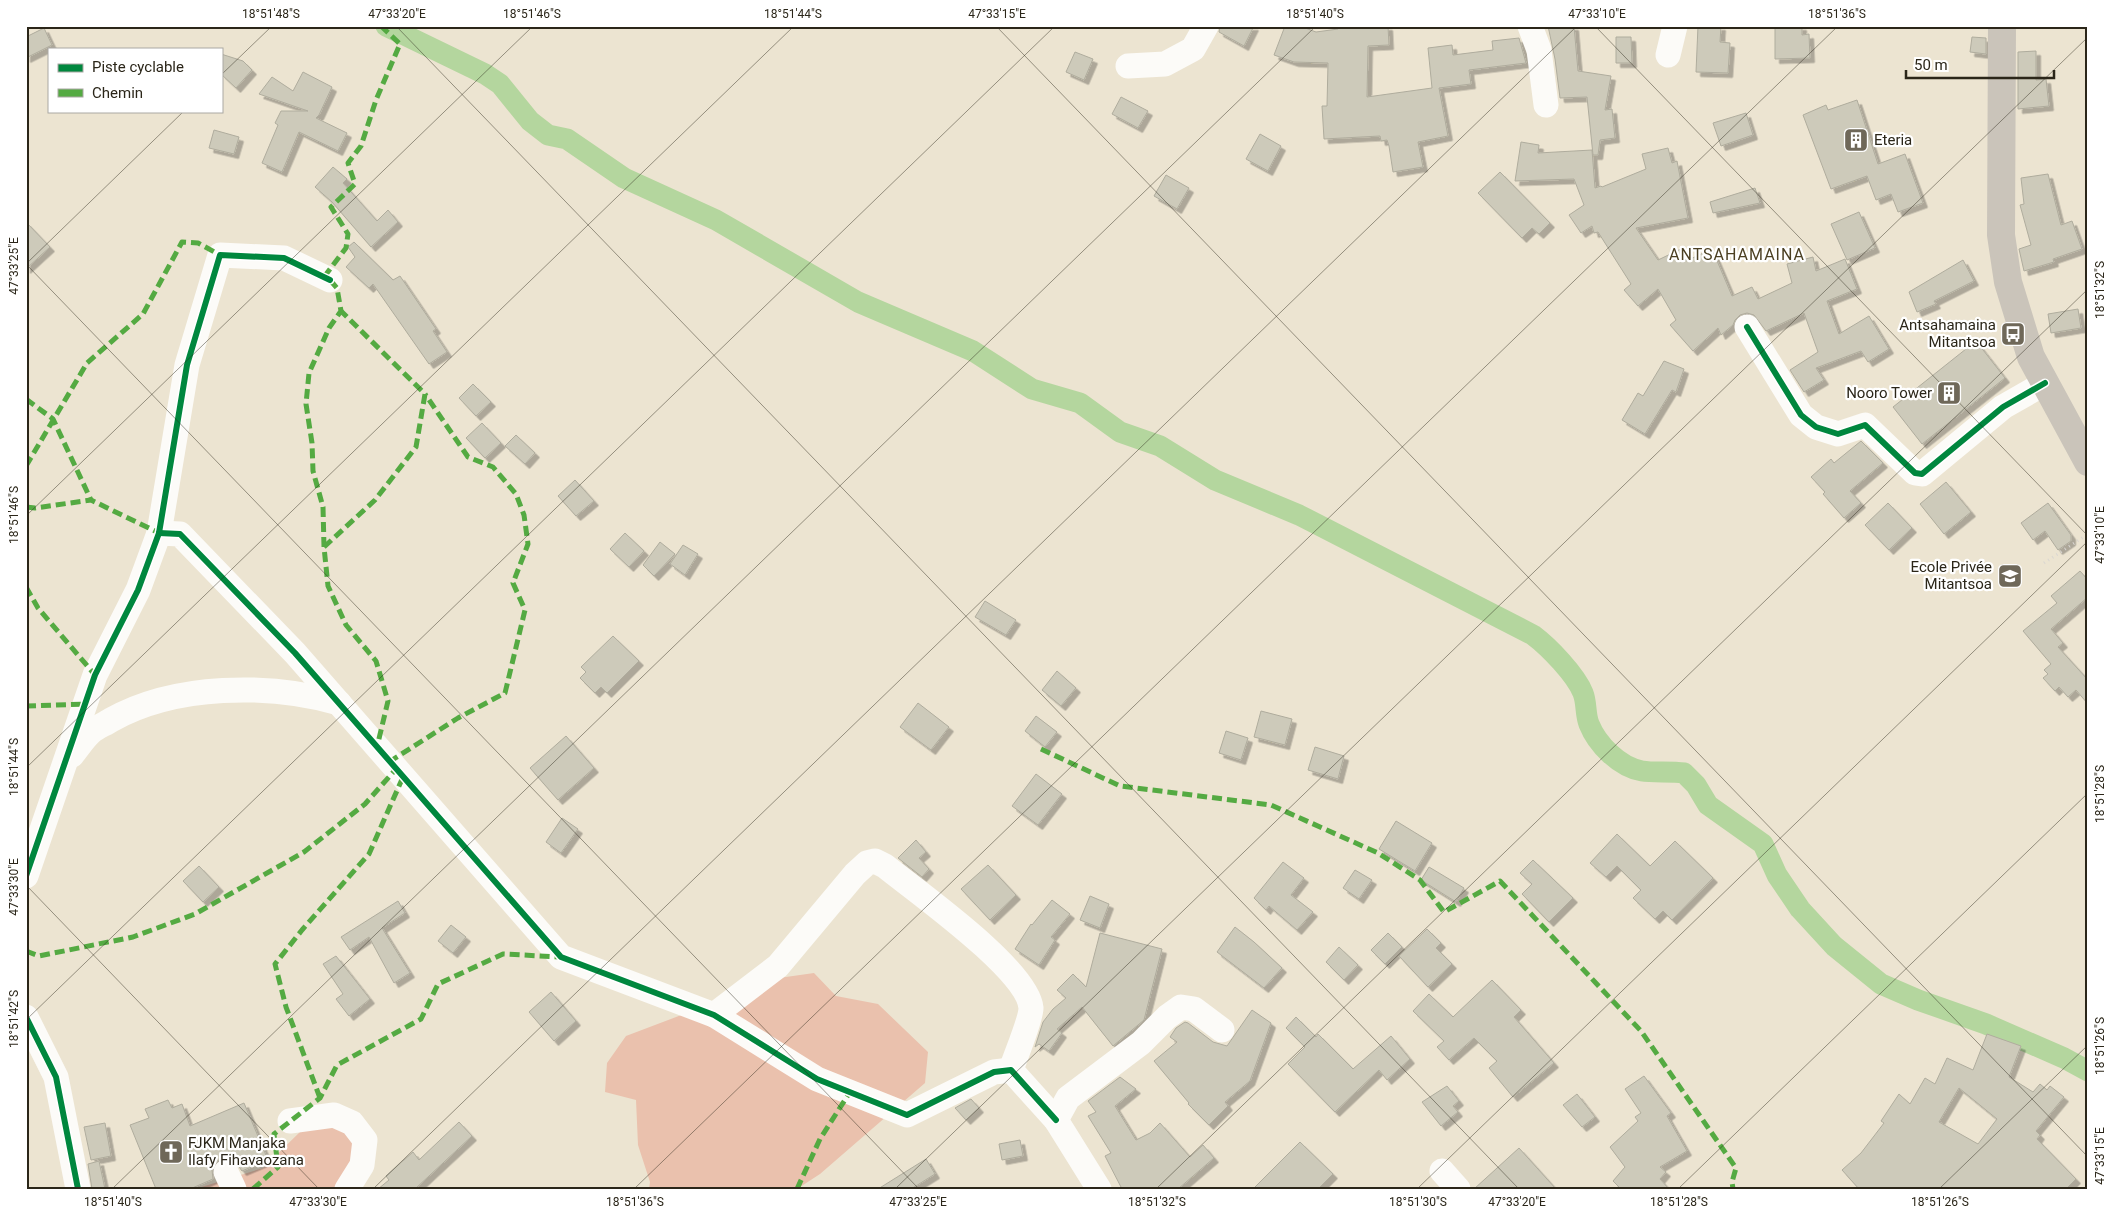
<svg xmlns="http://www.w3.org/2000/svg" width="2114" height="1215" viewBox="0 0 2114 1215" font-family="Roboto,sans-serif">
  <style>
    .green { fill: #eac1ad }
    .lines { fill: none; stroke-linecap: round; stroke-linejoin: round }
    .canal { stroke: #b4d69e; stroke-width: 21 }
    .building { fill: #cdcaba; stroke: #afac9d; fill-rule: evenodd; filter: url(#shadow) }
    .path { stroke: #d9d6d1; stroke-width: 3; stroke-dasharray: 1 4; stroke-linecap: butt }
    .minor { stroke: #fcfbf8; stroke-width: 25 }
    .major { stroke: #cac4ba; stroke-width: 28 }
    .quiet { stroke: #54aa42; stroke-width: 5; stroke-dasharray: 10 5; stroke-linecap: butt }
    .cycleway-casing { stroke: #fff; stroke-width: 9 }
    .cycleway { stroke: #00873e; stroke-width: 6 }
    .ticks { fill: none; stroke: #2b2619; stroke-width: 1; stroke-opacity: 0.45 }
    .labels { text-anchor: middle; stroke-width: 4.5; stroke-linejoin: round; paint-order: stroke }
    .poi-label { font-size: 15px; fill: #2b2619; stroke: #fff; text-anchor: end }
    .neighbourhood-label { font-size: 16px; letter-spacing: 1px; fill: #4b3f22; stroke: #fff }
    .neatline { fill: none; stroke: #2b2619; stroke-width: 2 }
    .ticks-label { font-size: 12px; text-anchor: middle; fill: #2b2619 }
  </style>
  <defs>
    <filter id="shadow"><feDropShadow dx="4.5" dy="4.5" stdDeviation="0" flood-color="#0004"/></filter>
  </defs>
  <rect width="100%" height="100%" fill="#ece4d1"/>
  <g class="green">
    <polygon points="814,973 836,996 878,1004 928,1052 925,1083 820,1174 797,1189 649,1189 650,1182 638,1145 636,1100 605,1092 607,1063 626,1036 779,978"/>
    <polygon points="322,1117 348,1127 359,1149 343,1189 195,1189 263,1168 301,1131"/>
  </g>
  <g class="lines">
    <path class="canal" d="M386 26 485 74 500 84 530 121 548 135 567 139 624 178 716 220 858 302 973 351 1032 389 1080 403 1120 432 1160 446 1215 480 1299 515 1533 635C1549 647 1576 675 1583 693 1587 703 1585 714 1589 724 1597 744 1619 767 1642 771 1653 773 1671 771 1684 773L1696 785 1708 805 1763 844 1777 875 1800 909 1834 946 1881 984 1918 1000 1986 1024 2064 1058 2088 1071"/>
  </g>
  <g class="building">
    <polygon points="1220,26 1254,26 1244,46 1219,32"/>
    <polygon points="1285,26 1300,26 1316,32 1338,29 1338,26 1388,26 1389,45 1368,46 1367,97 1432,88 1428,48 1452,45 1453,55 1493,50 1492,41 1519,38 1526,63 1469,70 1471,84 1439,88 1448,136 1418,142 1423,167 1393,172 1389,146 1387,140 1381,141 1380,136 1324,139 1322,106 1327,106 1328,63 1294,62 1274,55"/>
    <polygon points="1548,26 1574,26 1578,71 1611,76 1605,110 1612,109 1615,138 1600,140 1598,155 1593,155 1587,97 1560,98 1555,59"/>
    <polygon points="1698,26 1721,26 1720,42 1730,43 1728,73 1696,72"/>
    <polygon points="1775,26 1802,26 1802,35 1809,34 1810,58 1775,59"/>
    <polygon points="44,28 52,45 26,58 26,37"/>
    <polygon points="1616,37 1631,37 1632,63 1616,63"/>
    <polygon points="1972,37 1986,38 1986,54 1970,52"/>
    <polygon points="2036,51 2036,80 2046,79 2049,106 2018,109 2018,52"/>
    <polygon points="1075,52 1093,59 1084,80 1066,72"/>
    <polygon points="221,54 243,61 252,70 236,88 221,74"/>
    <polygon points="303,72 332,87 319,115 316,118 347,133 338,151 299,132 282,172 262,163 278,125 275,123 281,111 308,111 259,94 272,77 293,91"/>
    <polygon points="1121,97 1148,111 1138,128 1112,114"/>
    <polygon points="1857,100 1878,164 1905,154 1923,203 1898,212 1891,194 1876,200 1867,176 1831,189 1803,115 1826,105 1828,110"/>
    <polygon points="1746,113 1753,135 1721,146 1713,123"/>
    <polygon points="214,130 239,137 234,154 209,148"/>
    <polygon points="1260,134 1281,146 1268,171 1246,159"/>
    <polygon points="1521,142 1539,145 1538,153 1592,150 1595,188 1601,186 1602,187 1646,169 1642,154 1668,148 1672,163 1677,161 1688,218 1636,228 1658,260 1681,249 1686,261 1712,249 1732,296 1752,287 1758,299 1792,283 1787,264 1813,257 1816,271 1845,259 1857,289 1827,301 1839,334 1869,316 1889,349 1868,362 1861,351 1816,368 1824,380 1804,392 1790,370 1818,352 1804,313 1766,331 1754,315 1747,313 1740,315 1735,320 1733,325 1721,335 1718,328 1693,351 1670,325 1676,320 1658,289 1638,306 1624,290 1631,284 1598,232 1594,233 1592,226 1581,233 1569,215 1584,205 1574,179 1515,181"/>
    <polygon points="333,167 347,179 343,183 377,221 388,210 398,222 371,247 332,202 315,187"/>
    <polygon points="1500,172 1550,223 1539,234 1532,228 1522,238 1478,193"/>
    <polygon points="2048,174 2061,225 2072,221 2082,249 2053,259 2054,262 2024,271 2019,249 2031,245 2020,205 2024,204 2021,178"/>
    <polygon points="1166,175 1189,188 1177,209 1154,196"/>
    <polygon points="1755,188 1760,203 1713,213 1710,202"/>
    <polygon points="1859,212 1875,248 1847,260 1831,224"/>
    <polygon points="26,222 50,247 26,269"/>
    <polygon points="354,242 393,280 400,276 436,329 433,331 447,352 429,364 373,284 369,288 346,267 355,257 348,247"/>
    <polygon points="1963,260 1974,281 1934,301 1936,304 1917,312 1909,292"/>
    <polygon points="2078,309 2081,328 2051,333 2048,314"/>
    <polygon points="1976,341 2005,378 1922,444 1893,407"/>
    <polygon points="1664,361 1684,369 1676,392 1672,390 1645,434 1622,420 1638,393 1643,396"/>
    <polygon points="473,384 491,402 476,416 459,398"/>
    <polygon points="482,423 501,443 485,458 466,438"/>
    <polygon points="516,435 535,453 525,464 505,446"/>
    <polygon points="1861,441 1883,463 1850,491 1861,503 1844,518 1823,494 1825,492 1811,477 1831,459 1834,463"/>
    <polygon points="575,480 594,501 576,516 558,496"/>
    <polygon points="1946,482 1971,512 1944,534 1920,504"/>
    <polygon points="1888,503 1912,528 1889,550 1865,525"/>
    <polygon points="2048,503 2071,535 2071,541 2058,550 2045,531 2033,540 2021,523"/>
    <polygon points="625,533 644,551 629,567 610,549"/>
    <polygon points="660,542 675,554 654,576 643,565"/>
    <polygon points="683,545 698,554 685,575 670,564"/>
    <polygon points="2080,571 2088,580 2088,597 2051,629 2063,643 2058,647 2088,680 2088,704 2076,690 2068,697 2059,687 2055,691 2043,678 2048,674 2044,670 2051,664 2023,631 2057,603 2051,596"/>
    <polygon points="985,601 1016,620 1006,635 975,617"/>
    <polygon points="613,636 639,661 607,693 601,687 595,693 580,678 586,672 581,667"/>
    <polygon points="1057,671 1076,688 1061,706 1042,690"/>
    <polygon points="918,703 949,727 931,750 900,727"/>
    <polygon points="1261,711 1292,719 1285,745 1254,737"/>
    <polygon points="1036,716 1057,732 1045,747 1025,731"/>
    <polygon points="1226,731 1248,738 1241,760 1219,753"/>
    <polygon points="566,736 594,768 558,800 530,768"/>
    <polygon points="1315,747 1344,756 1338,779 1308,770"/>
    <polygon points="1036,774 1062,794 1038,825 1012,806"/>
    <polygon points="562,818 578,829 561,853 546,842"/>
    <polygon points="1396,821 1432,843 1415,871 1379,849"/>
    <polygon points="1617,834 1650,866 1675,841 1713,878 1672,920 1663,911 1655,919 1633,898 1641,890 1617,866 1606,877 1590,863"/>
    <polygon points="916,840 926,852 919,858 929,869 922,877 898,858"/>
    <polygon points="1533,860 1573,898 1549,922 1522,894 1532,884 1520,873"/>
    <polygon points="1283,862 1304,878 1291,895 1313,912 1297,930 1269,906 1266,910 1254,898"/>
    <polygon points="988,865 1016,895 990,920 961,889"/>
    <polygon points="199,866 219,887 203,902 183,881"/>
    <polygon points="1429,867 1464,888 1456,902 1421,880"/>
    <polygon points="1355,870 1372,880 1359,899 1343,888"/>
    <polygon points="1090,896 1109,904 1100,928 1080,920"/>
    <polygon points="1052,900 1070,914 1051,937 1055,940 1039,965 1015,949 1031,924 1032,925"/>
    <polygon points="398,901 405,913 382,928 410,973 394,983 369,937 350,950 341,937"/>
    <polygon points="451,925 466,937 453,953 438,941"/>
    <polygon points="1235,927 1254,942 1282,968 1264,988 1217,952"/>
    <polygon points="1427,929 1441,943 1436,948 1452,964 1428,987 1399,956"/>
    <polygon points="1100,933 1162,949 1144,1020 1113,1046 1082,1007 1057,1029 1062,1033 1049,1051 1039,1044 1035,1047 1043,1022 1053,1009 1066,998 1057,990 1073,974 1086,987"/>
    <polygon points="1388,933 1402,947 1385,964 1371,950"/>
    <polygon points="1339,947 1358,965 1344,980 1326,962"/>
    <polygon points="336,956 370,999 349,1016 336,999 343,994 323,964"/>
    <polygon points="1492,980 1521,1010 1514,1017 1554,1063 1513,1097 1489,1068 1497,1061 1474,1038 1449,1060 1437,1047 1444,1041 1413,1011 1429,994 1453,1017"/>
    <polygon points="551,992 576,1021 554,1041 529,1012"/>
    <polygon points="1252,1010 1271,1023 1250,1081 1225,1102 1228,1106 1209,1125 1188,1104 1189,1103 1154,1061 1177,1042 1170,1037 1176,1028 1185,1022 1188,1023 1213,1042 1227,1046"/>
    <polygon points="1296,1017 1316,1037 1318,1034 1353,1069 1391,1036 1410,1059 1387,1080 1379,1070 1335,1112 1288,1064 1305,1047 1286,1028"/>
    <path d="M1987 1034 2021 1046 2009 1077 2033 1092 2040 1084 2047 1090 2050 1086 2064 1097 2036 1131 2040 1135 2037 1139 2076 1179 2066 1189H1859L1842 1170 1861 1153 1884 1123 1881 1121 1899 1094 1910 1104 1925 1078 1935 1084 1947 1058 1973 1070ZM1959 1088 1997 1119 1978 1144 1939 1122Z"/>
    <polygon points="1644,1076 1671,1113 1667,1116 1687,1151 1660,1167 1666,1172 1660,1179 1669,1189 1621,1189 1613,1181 1625,1167 1610,1147 1638,1121 1635,1117 1641,1113 1625,1089"/>
    <polygon points="1120,1077 1136,1089 1115,1106 1136,1140 1150,1133 1160,1123 1190,1157 1203,1145 1214,1158 1178,1189 1122,1189 1105,1156 1111,1153 1088,1116 1096,1112 1088,1101"/>
    <polygon points="1447,1086 1459,1101 1453,1106 1458,1112 1441,1126 1422,1102"/>
    <polygon points="1577,1094 1595,1117 1582,1127 1563,1105"/>
    <polygon points="971,1099 979,1108 966,1120 955,1108"/>
    <polygon points="168,1100 172,1108 182,1104 190,1126 244,1103 268,1160 242,1171 234,1160 228,1158 220,1159 215,1163 212,1170 213,1179 190,1189 156,1189 130,1125 149,1118 145,1109"/>
    <polygon points="459,1122 472,1136 415,1189 378,1189 389,1180 386,1176 413,1152 419,1160"/>
    <polygon points="105,1123 111,1156 91,1160 84,1127"/>
    <polygon points="1020,1140 1023,1156 1002,1160 999,1144"/>
    <polygon points="1300,1142 1333,1174 1318,1189 1253,1189"/>
    <polygon points="1519,1148 1556,1189 1474,1189"/>
    <polygon points="926,1159 935,1174 911,1189 878,1189"/>
    <polygon points="99,1161 105,1189 92,1189 88,1164"/>
  </g>
  <g class="lines">
    <polyline class="path" points="2044,563 2088,534"/>
    <g class="minor">
      <polyline points="1530,26 1539,50 1546,105"/>
      <polyline points="1668,55 1675,26"/>
      <polyline points="1128,66 1165,64 1193,49 1206,26"/>
      <polyline points="1747,327 1801,415 1816,427 1838,434 1865,425 1915,473 1922,474 2003,407 2045,383"/>
      <polyline points="159,533 180,534 295,653 561,957 714,1015 817,1079 907,1115 994,1072 1011,1070 1056,1120"/>
      <path d="M72 755C78 748 84 738 91 732 97 727 105 724 111 720 175 684 269 683 339 703"/>
      <polyline points="26,876 95,675 138,590 159,533 187,365 220,255 284,258 330,280"/>
      <path d="M714 1015 778 966 855 874 867 863 875 861 885 866C917 892 1028 970 1031 1008 1031 1020 1015 1057 1011 1070"/>
      <polyline points="26,1017 56,1077 78,1189"/>
      <polyline points="290,1121 334,1115 352,1123 365,1140 362,1165 347,1189"/>
      <polyline points="1442,1171 1458,1189"/>
      <polyline points="226,1172 234,1189"/>
      <polyline points="1099,1189 1056,1120 1068,1098 1141,1043 1167,1017 1181,1007 1194,1009 1222,1030"/>
    </g>
    <polyline class="major" points="2002,26 2001,235 2008,282 2031,357 2088,462"/>
    <g class="quiet">
      <polyline points="324,277 346,248 348,234 331,207 355,184 348,163 361,146 376,100 400,44 381,26"/>
      <polyline points="330,280 337,288 341,311 329,328 309,373 306,404 312,443 313,471 323,507 324,547 328,586 346,625 376,661 388,701 377,747"/>
      <polyline points="26,399 53,419 91,500"/>
      <polyline points="26,466 87,363 143,314 182,242 198,243 220,255"/>
      <polyline points="26,507 35,508 91,500 159,533"/>
      <polyline points="324,547 375,500 416,447 425,394 341,311"/>
      <polyline points="26,587 38,608 95,675"/>
      <polyline points="26,706 85,704"/>
      <polyline points="1041,749 1120,786 1271,805 1378,853 1420,880 1444,912 1500,881 1641,1031 1736,1168 1732,1182 1733,1189"/>
      <polyline points="389,762 458,718 505,693 525,610 513,583 528,544 524,515 516,494 493,467 468,457 425,394"/>
      <polyline points="26,951 39,956 133,937 195,914 304,852 365,804 396,769"/>
      <polyline points="320,1098 286,1007 275,964 302,930 369,854 403,777"/>
      <polyline points="253,1189 278,1167 274,1134 320,1098 337,1065 421,1019 438,984 503,954 561,957"/>
      <polyline points="797,1189 820,1139 850,1092"/>
    </g>
    <defs>
      <g id="cycleway">
        <polyline points="1747,327 1801,415 1816,427 1838,434 1865,425 1915,473 1922,474 2003,407 2045,383"/>
        <polyline points="159,533 180,534 295,653 561,957 714,1015 817,1079 907,1115 994,1072 1011,1070 1056,1120"/>
        <polyline points="26,876 95,675 138,590 159,533 187,365 220,255 284,258 330,280"/>
        <polyline points="26,1017 56,1077 78,1189"/>
      </g>
    </defs>
    <use href="#cycleway" class="cycleway-casing"/>
    <use href="#cycleway" class="cycleway"/>
  </g>
  <path class="ticks" d="M396 26 1519 1189M996 26 2088 1157M1595 26 2088 536M221 75 272 26M26 264 919 1189M26 264 184 111M26 516 533 26M26 768 794 26M26 885 319 1189M26 1020 1055 26M112 1189 1316 26M373 1189 1577 26M634 1189 1838 26M895 1189 2088 37M1156 1189 2088 289M1417 1189 2088 541M1678 1189 2088 793M1939 1189 2088 1045"/>
  <defs>
    <symbol id="building-square" viewBox="-11 -11 22 22"><rect x="-9" y="-9" width="18" height="18" rx="4" fill="#6f6859" stroke="#fff"/><path d="M-4-6H4V6H1V3H-1V6H-4ZM-2.5-4.3h1.7v1.8h-1.7ZM.8-4.3h1.7v1.8H.8ZM-2.5-1h1.7V.8h-1.7ZM.8-1h1.7V.8H.8Z" fill="#fff"/></symbol>
    <symbol id="bus-square" viewBox="-11 -11 22 22"><rect x="-9" y="-9" width="18" height="18" rx="4" fill="#6f6859" stroke="#fff"/><path d="M-5-6H5V4H4V6H2V4H-2V6H-4V4H-5ZM-3.5-4V0h7V-4ZM-3.5 1.2v1.5H-2V1.2ZM2 1.2v1.5H3.5V1.2Z" fill="#fff"/></symbol>
    <symbol id="school-square" viewBox="-11 -11 22 22"><rect x="-9" y="-9" width="18" height="18" rx="4" fill="#6f6859" stroke="#fff"/><path d="M0-5L7-2L0 1L-7-2ZM-4 1L0 2.5L4 1V4Q0 6-4 4Z" fill="#fff"/></symbol>
    <symbol id="church-square" viewBox="-11 -11 22 22"><rect x="-9" y="-9" width="18" height="18" rx="4" fill="#6f6859" stroke="#fff"/><path d="M-1.2-6h2.4v3.5h3.3v2.4h-3.3V6h-2.4V-.1h-3.3v-2.4h3.3Z" fill="#fff"/></symbol>
  </defs>
  <g fill-rule="evenodd">
    <use href="#building-square" x="1842" y="126" width="28" height="28"/>
    <use href="#bus-square" x="1999" y="320" width="28" height="28"/>
    <use href="#building-square" x="1935" y="379" width="28" height="28"/>
    <use href="#school-square" x="1996" y="562" width="28" height="28"/>
    <use href="#church-square" x="157" y="1138" width="28" height="28"/>
  </g>
  <g class="labels">
    <g class="poi-label">
      <text x="1874" y="145" text-anchor="start">Eteria</text>
      <text x="1996" y="330">Antsahamaina<tspan x="1996" dy="17">Mitantsoa</tspan></text>
      <text x="1932" y="398">Nooro Tower</text>
      <text x="1992" y="572">Ecole Privée<tspan x="1992" dy="17">Mitantsoa</tspan></text>
      <text x="188" y="1148" text-anchor="start">FJKM Manjaka<tspan x="188" dy="17">Ilafy Fihavaozana</tspan></text>
    </g>
    <g class="neighbourhood-label">
      <text x="1737" y="260">ANTSAHAMAINA</text>
    </g>
  </g>
  <rect width="2114" height="1215" fill="none" stroke="#ffffff" stroke-width="55"/>
  <rect x="48" y="48" width="175" height="65" fill="#ffffff" stroke="#aaa8a3"/>
  <rect x="58" y="64" width="25" height="8" fill="#00873e" stroke="#aaa8a3"/>
  <text x="92" y="72" font-size="15" fill="#2b2619">Piste cyclable</text>
  <rect x="58" y="89" width="25" height="8" fill="#54aa42" stroke="#aaa8a3"/>
  <text x="92" y="98" font-size="15" fill="#2b2619">Chemin</text>
  <path d="M1906 70v8h148v-8" fill="none" stroke="#2b2619" stroke-width="2.5"/>
  <text x="1914" y="70" font-size="15" fill="#2b2619" stroke="#ffffff" stroke-width="4" paint-order="stroke">50 m</text>
  <rect x="28" y="28" width="2058" height="1160" class="neatline"/>
  <g class="ticks-label">
    <text x="271" y="18">18°51'48"S</text>
    <text x="397" y="18">47°33'20"E</text>
    <text x="532" y="18">18°51'46"S</text>
    <text x="793" y="18">18°51'44"S</text>
    <text x="997" y="18">47°33'15"E</text>
    <text x="1315" y="18">18°51'40"S</text>
    <text x="1597" y="18">47°33'10"E</text>
    <text x="1837" y="18">18°51'36"S</text>
    <text transform="translate(14 266) rotate(-90)" y="4">47°33'25"E</text>
    <text transform="translate(2100 290) rotate(-90)" y="4">18°51'32"S</text>
    <text transform="translate(14 515) rotate(-90)" y="4">18°51'46"S</text>
    <text transform="translate(2100 535) rotate(-90)" y="4">47°33'10"E</text>
    <text transform="translate(14 767) rotate(-90)" y="4">18°51'44"S</text>
    <text transform="translate(2100 794) rotate(-90)" y="4">18°51'28"S</text>
    <text transform="translate(14 887) rotate(-90)" y="4">47°33'30"E</text>
    <text transform="translate(14 1019) rotate(-90)" y="4">18°51'42"S</text>
    <text transform="translate(2100 1046) rotate(-90)" y="4">18°51'26"S</text>
    <text transform="translate(2100 1156) rotate(-90)" y="4">47°33'15"E</text>
    <text x="113" y="1206">18°51'40"S</text>
    <text x="318" y="1206">47°33'30"E</text>
    <text x="635" y="1206">18°51'36"S</text>
    <text x="918" y="1206">47°33'25"E</text>
    <text x="1157" y="1206">18°51'32"S</text>
    <text x="1418" y="1206">18°51'30"S</text>
    <text x="1517" y="1206">47°33'20"E</text>
    <text x="1679" y="1206">18°51'28"S</text>
    <text x="1940" y="1206">18°51'26"S</text>
  </g>
</svg>
